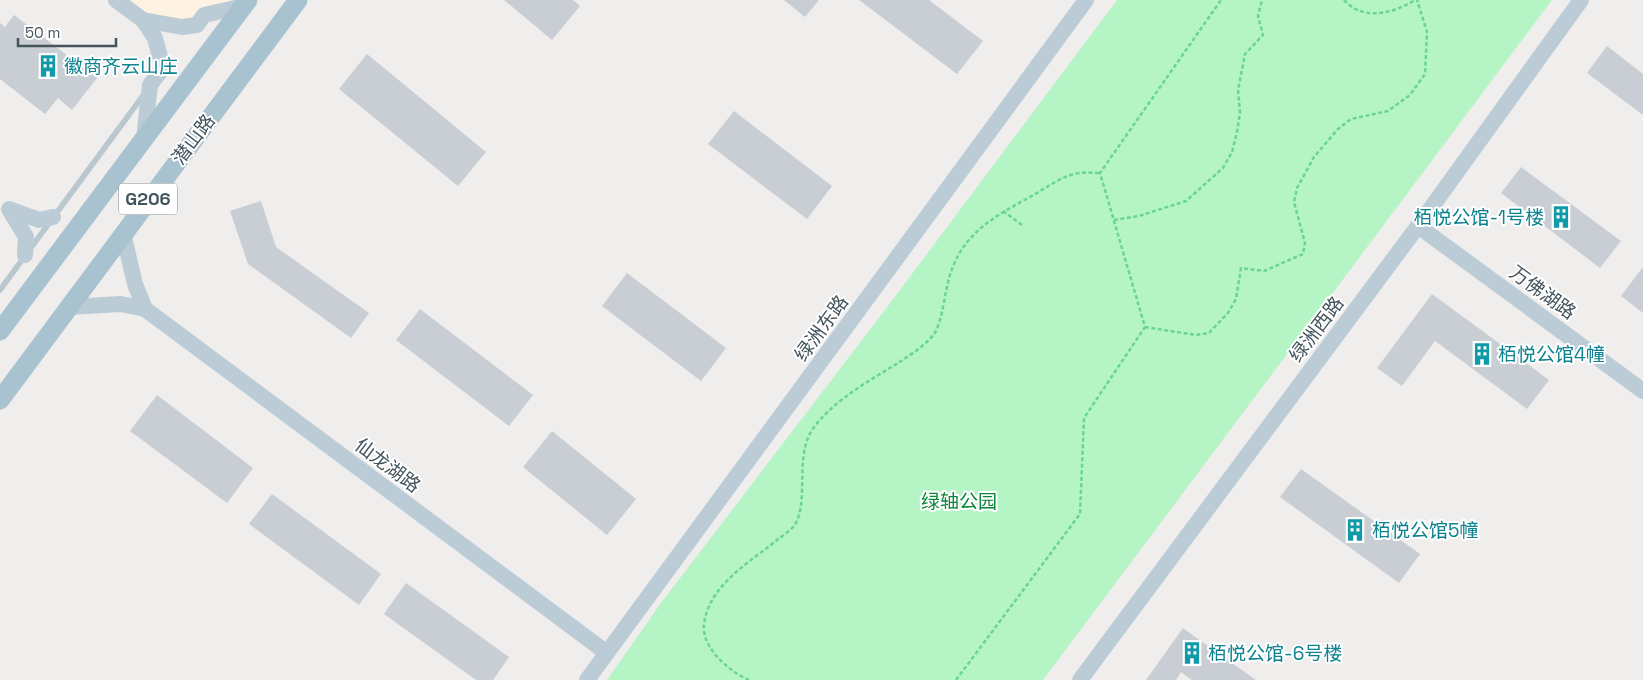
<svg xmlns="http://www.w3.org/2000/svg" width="1643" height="680" viewBox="0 0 1643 680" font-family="'Space Grotesk','Noto Sans SC',sans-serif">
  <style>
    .commercial { fill: #fef3e3 }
    .green { fill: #b5f4c5 }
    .building { fill: #c8ced3 }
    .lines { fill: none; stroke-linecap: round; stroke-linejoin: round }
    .path { stroke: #6ad592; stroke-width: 2.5; stroke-dasharray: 4 2.5; stroke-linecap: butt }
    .lane { stroke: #b9c8ce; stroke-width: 5.5 }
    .secondary { stroke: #bbccd7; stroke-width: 16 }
    .primary { stroke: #a9c2d0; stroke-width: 19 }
    .labels { text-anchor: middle; stroke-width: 4; stroke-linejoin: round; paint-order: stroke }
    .shield { fill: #fff; stroke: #7b878e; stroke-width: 1 }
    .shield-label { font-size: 18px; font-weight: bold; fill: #43545d }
    .culture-label { font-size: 19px; fill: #0d838f; stroke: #fff; text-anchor: start }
    .street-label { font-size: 19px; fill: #43545d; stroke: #fff }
    .park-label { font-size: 19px; fill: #0c8639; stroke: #fff }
  </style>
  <rect width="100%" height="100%" fill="#f0eded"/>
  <polygon class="commercial" points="116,0 248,0 197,25 143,20"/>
  <polygon class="green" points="1117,0 1552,0 1043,680 607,680 661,603 888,306"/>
  <g class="building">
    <polygon points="504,0 573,0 580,6 552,40"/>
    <polygon points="784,0 819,0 805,17"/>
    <polygon points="859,0 929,0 983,41 957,74"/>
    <polygon points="14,15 97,78 72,110 58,98 45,114 0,79 0,23 5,27"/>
    <polygon points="1607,46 1643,74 1643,115 1587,73"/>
    <polygon points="367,54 486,152 458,186 339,89"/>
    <polygon points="734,111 832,186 807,219 708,144"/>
    <polygon points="1521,167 1621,241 1600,268 1501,193"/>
    <polygon points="261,201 276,247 369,313 351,338 248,264 230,211"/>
    <polygon points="1643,267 1643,313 1621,296"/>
    <polygon points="627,273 726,348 701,381 602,306"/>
    <polygon points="1432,294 1549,380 1527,409 1435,341 1402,386 1377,368"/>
    <polygon points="420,309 533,395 509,426 396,340"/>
    <polygon points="157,395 253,468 227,503 130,431"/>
    <polygon points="552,431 636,499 607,535 523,467"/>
    <polygon points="1301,469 1420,554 1399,583 1280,497"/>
    <polygon points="272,494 381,574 359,605 249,524"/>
    <polygon points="406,583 509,657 493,680 476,680 384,614"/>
    <polygon points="1183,628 1191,634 1256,680 1192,680 1181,672 1176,680 1146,680"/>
  </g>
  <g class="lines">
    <g class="path">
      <path d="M1344 0C1364 22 1393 13 1415 0"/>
      <polyline points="1003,211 1022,225"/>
      <polyline points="1114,220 1139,216 1186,201 1223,168 1232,152 1237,132 1240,113 1238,90 1245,54 1263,35 1258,16 1262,0"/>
      <polyline points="1145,327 1196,335 1209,333 1228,313 1236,299 1241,268 1264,271 1303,254 1305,243 1294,202 1297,188 1314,157 1338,129 1351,119 1388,111 1410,95 1425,74 1427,32 1417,0"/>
      <path d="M749 680C730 672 701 648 704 624 709 585 749 563 777 540 782 536 790 531 794 526 810 502 794 459 812 430 832 401 869 381 898 363 910 355 925 346 934 334 943 322 945 286 952 269 967 228 1002 213 1037 193 1050 185 1066 174 1081 173 1087 172 1094 173 1100 173"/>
      <polyline points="956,680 1080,514 1084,418 1145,327 1100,173 1221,0"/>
    </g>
    <g class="lane">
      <polyline points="30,249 145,93"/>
      <polyline points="0,290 25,256"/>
    </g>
    <g class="secondary">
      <polyline points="116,0 143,20"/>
      <polyline points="144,139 150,85 163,68 155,38 143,20 182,27 197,25 204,15 244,6"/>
      <polyline points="1418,226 1643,391"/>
      <polyline points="25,255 26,237 9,209 39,220 53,217"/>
      <polyline points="70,307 121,304 145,309 135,284 123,233"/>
      <polyline points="145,309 607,653"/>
      <polyline points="587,680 1086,0"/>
      <polyline points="1080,680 1418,226 1581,0"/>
    </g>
    <g class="primary">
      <polyline points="0,331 248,0"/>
      <polyline points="0,400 298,0"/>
    </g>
  </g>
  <defs>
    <symbol id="building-bare" viewBox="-9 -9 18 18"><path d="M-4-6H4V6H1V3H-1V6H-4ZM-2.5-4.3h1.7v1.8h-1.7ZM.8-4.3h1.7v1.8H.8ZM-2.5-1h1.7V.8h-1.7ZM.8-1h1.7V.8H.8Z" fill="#0f9aa8" stroke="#fff" stroke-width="2.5" paint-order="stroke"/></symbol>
  </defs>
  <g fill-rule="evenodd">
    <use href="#building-bare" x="32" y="50" width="32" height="32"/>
    <use href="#building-bare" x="1545" y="201" width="32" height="32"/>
    <use href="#building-bare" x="1466" y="338" width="32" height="32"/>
    <use href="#building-bare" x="1339" y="514" width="32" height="32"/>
    <use href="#building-bare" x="1176" y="637" width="32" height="32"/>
  </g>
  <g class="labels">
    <rect class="shield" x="119" y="183.5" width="58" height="31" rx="4"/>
    <g class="shield-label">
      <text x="148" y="205">G206</text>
    </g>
    <g class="culture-label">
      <text x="64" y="73">徽商齐云山庄</text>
      <text x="1544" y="224" text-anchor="end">栢悦公馆-1号楼</text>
      <text x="1498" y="361">栢悦公馆4幢</text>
      <text x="1372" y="537">栢悦公馆5幢</text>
      <text x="1208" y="660">栢悦公馆-6号楼</text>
    </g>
    <g class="street-label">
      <text transform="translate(193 139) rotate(-53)" y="7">潜山路</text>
      <text transform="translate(1543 292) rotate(36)" y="7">万佛湖路</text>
      <text transform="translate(821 328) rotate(-54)" y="7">绿洲东路</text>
      <text transform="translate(1316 329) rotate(-53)" y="7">绿洲西路</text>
      <text transform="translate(388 465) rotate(37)" y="7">仙龙湖路</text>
    </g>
    <g class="park-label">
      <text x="959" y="508">绿轴公园</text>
    </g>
  </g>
  <path d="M18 38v8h98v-8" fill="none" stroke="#43545d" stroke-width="2.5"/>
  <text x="25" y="38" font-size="15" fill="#43545d" stroke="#ffffff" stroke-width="4" paint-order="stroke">50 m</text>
</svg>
